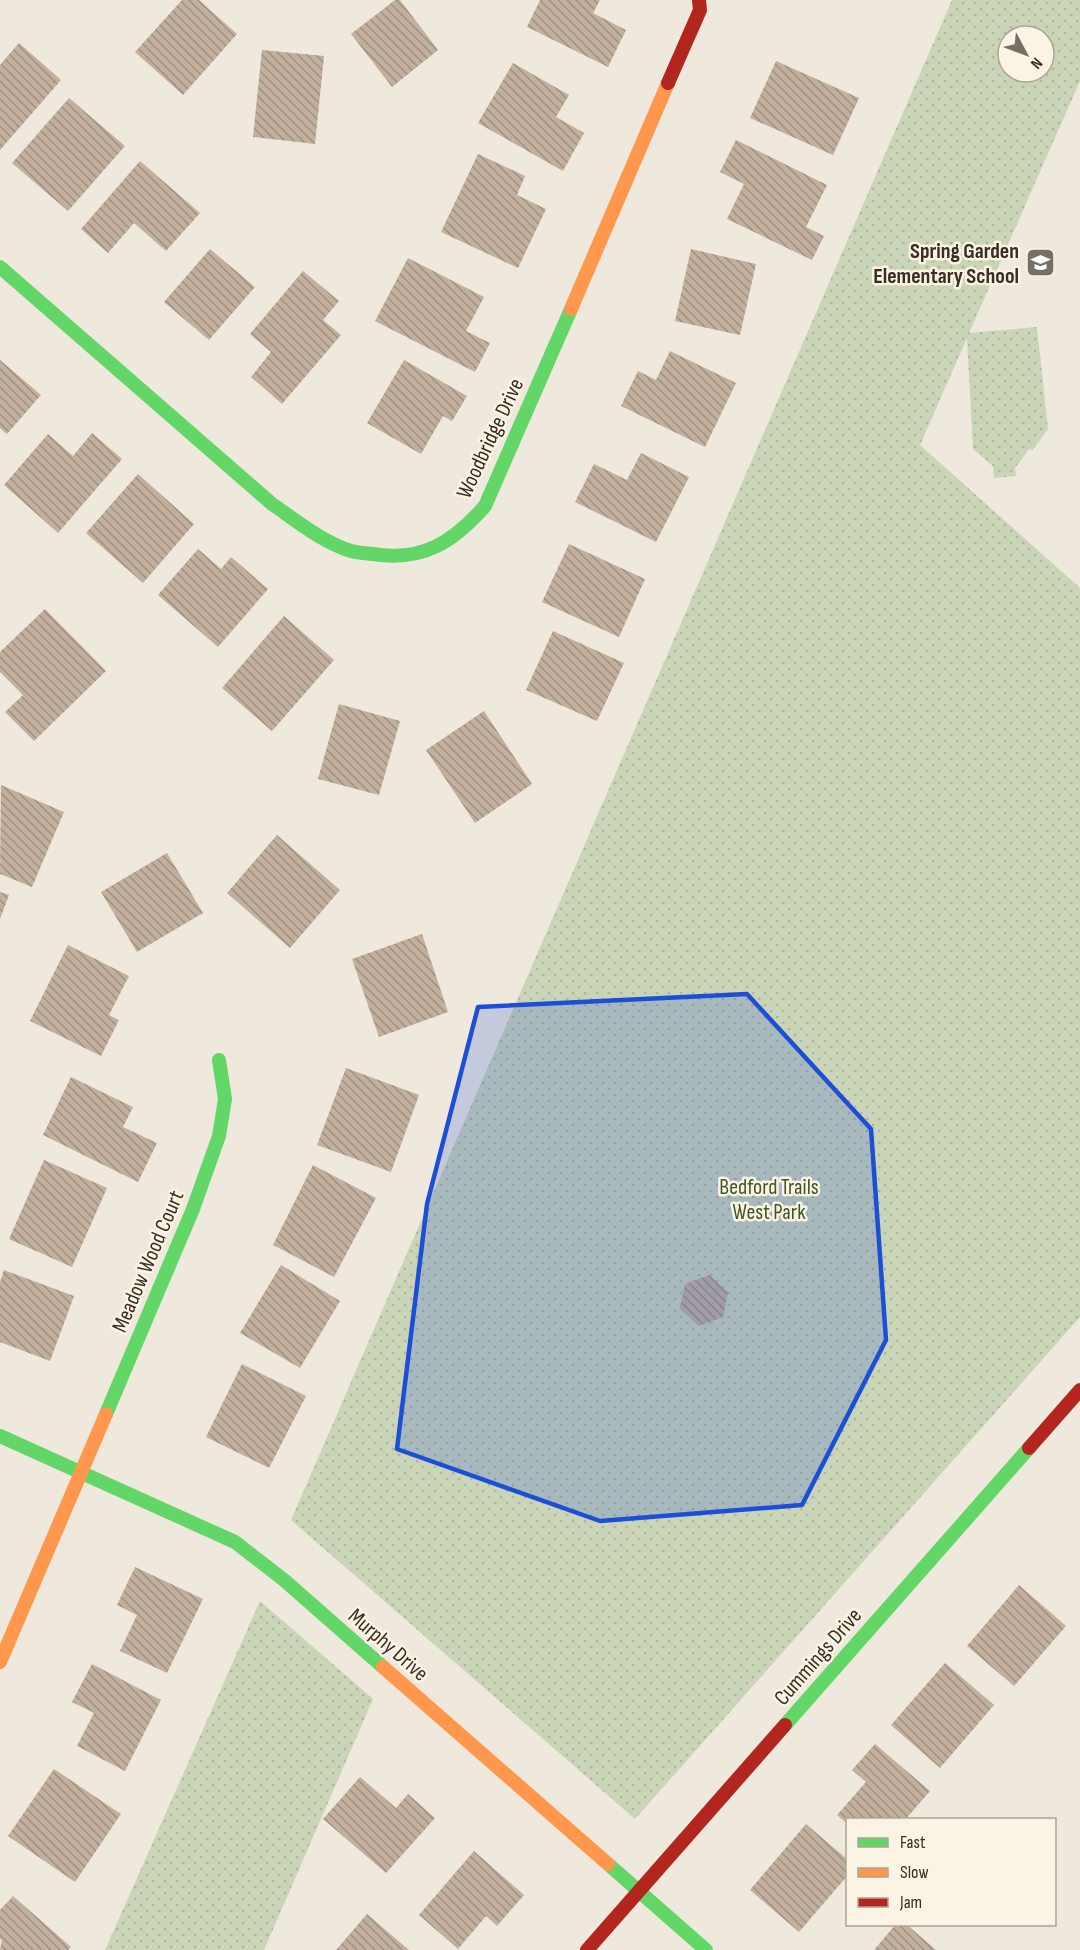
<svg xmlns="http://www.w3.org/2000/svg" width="1080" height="1950" viewBox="0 0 1080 1950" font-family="'Sofia Sans Condensed',sans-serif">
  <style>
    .park { fill: url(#park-dots); fill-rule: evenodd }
    .building { fill: url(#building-back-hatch) }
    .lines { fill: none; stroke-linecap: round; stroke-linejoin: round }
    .fast { stroke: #63d668; stroke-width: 14 }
    .slow { stroke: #ff974d; stroke-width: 14 }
    .jam { stroke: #b3261e; stroke-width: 14 }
    .marked { fill: #1d4ed8; fill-opacity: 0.2; stroke: #1d4ed8; stroke-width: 4.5; stroke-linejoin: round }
    .labels { text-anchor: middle; stroke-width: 5; stroke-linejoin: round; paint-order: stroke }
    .poi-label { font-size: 22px; font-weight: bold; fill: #362e25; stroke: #fbf4e4; text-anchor: end }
    .street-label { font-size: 22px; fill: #362e25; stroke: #fbf4e4 }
    .park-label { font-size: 22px; fill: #3d5726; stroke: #fbf4e4 }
  </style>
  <defs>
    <pattern id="park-dots" width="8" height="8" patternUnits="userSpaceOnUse" patternTransform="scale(1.5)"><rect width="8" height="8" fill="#cad4b6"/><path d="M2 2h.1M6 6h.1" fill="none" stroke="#aeb69c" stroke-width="1.8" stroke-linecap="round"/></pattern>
    <pattern id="building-back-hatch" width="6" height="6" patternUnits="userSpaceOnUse" patternTransform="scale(1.5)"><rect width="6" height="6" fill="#c3af9d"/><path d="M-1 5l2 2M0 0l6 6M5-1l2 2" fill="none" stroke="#9f8f80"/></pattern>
  </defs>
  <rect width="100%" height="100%" fill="#eee8dd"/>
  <g class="park">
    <path d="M952 0H1080V81L969 333 1037 327 1048 429 1032 451 1030 448 1015 468 1016 476 994 478 993 466 973 449 967 338 920 445 1080 588V1317L635 1819 291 1520ZM1008 36H1044V72H1008Z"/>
    <polygon points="260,1601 373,1699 264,1950 105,1950"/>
  </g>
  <g class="building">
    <polygon points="182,0 199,0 237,34 183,95 135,52"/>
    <polygon points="395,0 400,0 438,50 392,87 351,34"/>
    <polygon points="540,0 600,0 593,13 626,30 608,67 527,27"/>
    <polygon points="19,43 61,80 0,150 0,65"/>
    <polygon points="262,50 324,56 315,144 253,137"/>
    <polygon points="776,61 859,98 833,155 750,118"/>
    <polygon points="513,63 569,95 556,117 584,133 563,171 478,123"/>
    <polygon points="69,98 125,146 68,211 12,163"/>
    <polygon points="736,140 827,185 806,227 824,236 812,260 727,219 744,184 720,172"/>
    <polygon points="478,154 525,176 517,195 546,209 518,268 441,232"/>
    <polygon points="140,161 200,213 166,251 134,223 108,253 81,229"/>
    <polygon points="210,249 255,287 209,340 164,302"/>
    <polygon points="691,249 756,264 740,335 675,321"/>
    <polygon points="408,258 484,297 466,331 490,343 475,372 375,321"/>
    <polygon points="303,271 339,301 323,320 341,335 282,404 251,377 271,352 250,334"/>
    <polygon points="670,351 736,383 705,447 621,406 638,371 656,380"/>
    <polygon points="0,360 41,395 7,434 0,428"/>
    <polygon points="404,360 467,396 452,421 443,416 421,454 367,423"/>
    <polygon points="92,433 122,459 58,533 4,485 48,434 73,456"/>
    <polygon points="641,453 689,477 656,542 575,502 594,464 627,480"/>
    <polygon points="138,474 194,524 143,583 86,533"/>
    <polygon points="569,544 645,579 619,637 542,602"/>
    <polygon points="198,549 221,569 231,557 268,589 218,647 158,595"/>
    <polygon points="45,609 106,671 34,741 5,712 23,695 0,672 0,652"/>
    <polygon points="284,616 334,660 272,731 222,688"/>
    <polygon points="553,631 624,663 597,721 526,690"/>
    <polygon points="339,704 400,721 379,795 318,779"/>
    <polygon points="484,711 532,784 475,823 426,750"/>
    <polygon points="1,785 64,812 32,887 0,874"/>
    <polygon points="277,835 340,890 290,948 227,893"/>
    <polygon points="167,853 203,913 137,952 101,892"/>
    <polygon points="0,892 9,895 0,919"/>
    <polygon points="422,934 448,1012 379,1037 352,959"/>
    <polygon points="68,945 129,976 109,1015 119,1020 101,1056 30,1021"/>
    <polygon points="346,1068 419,1095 391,1172 317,1145"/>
    <polygon points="71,1077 133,1107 123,1127 157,1143 138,1182 43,1135"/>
    <polygon points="44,1160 107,1188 72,1267 9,1239"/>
    <polygon points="313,1165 376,1198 334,1277 273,1245"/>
    <polygon points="281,1265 340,1301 300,1368 240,1333"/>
    <polygon points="4,1270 74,1296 50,1361 0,1342 0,1282"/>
    <polygon points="709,1275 728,1292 723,1317 699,1326 680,1309 685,1284"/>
    <polygon points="242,1364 306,1396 269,1468 206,1437"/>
    <polygon points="135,1567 203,1599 167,1673 120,1651 137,1615 117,1605"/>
    <polygon points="1019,1585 1066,1626 1014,1686 967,1646"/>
    <polygon points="945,1663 994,1705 940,1768 891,1725"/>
    <polygon points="92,1664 161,1700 125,1771 77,1746 94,1713 72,1702"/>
    <polygon points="875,1744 930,1791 905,1820 848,1820 848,1824 837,1815 866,1782 852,1770"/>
    <polygon points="54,1769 121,1814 75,1882 8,1836"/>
    <polygon points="360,1777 396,1808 408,1794 435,1818 386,1873 323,1819"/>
    <polygon points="806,1824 848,1860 848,1875 799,1932 750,1890"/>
    <polygon points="474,1851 524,1895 497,1926 486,1916 458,1949 419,1915"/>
    <polygon points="13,1896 71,1947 68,1950 0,1950 2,1940 0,1939 0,1910"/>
    <polygon points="367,1914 409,1950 336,1950"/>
    <polygon points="896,1924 906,1924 936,1950 874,1950"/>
  </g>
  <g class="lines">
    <g class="fast">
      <path d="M0 267 272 504C297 521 322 542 351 551 358 553 366 553 373 554 423 562 453 542 485 506L571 309"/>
      <polyline points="106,1414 193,1209 219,1136 225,1099 219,1060"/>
      <polyline points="0,1436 235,1542 284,1580 383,1667"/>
      <polyline points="785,1725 1029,1448"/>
      <polyline points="608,1864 706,1950"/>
    </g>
    <g class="slow">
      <polyline points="571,309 668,83"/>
      <polyline points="0,1662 106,1414"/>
      <polyline points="383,1667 608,1864"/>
    </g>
    <g class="jam">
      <polyline points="668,83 700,10 699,0"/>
      <polyline points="1029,1448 1080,1390"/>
      <polyline points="587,1950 785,1725"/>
    </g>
  </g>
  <path class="marked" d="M747 994 871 1129 886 1340 802 1505 600 1521 397 1449 427 1204 478 1007Z"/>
  <defs>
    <symbol id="school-square" viewBox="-11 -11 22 22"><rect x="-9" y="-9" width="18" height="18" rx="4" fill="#766f65" stroke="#fbf4e4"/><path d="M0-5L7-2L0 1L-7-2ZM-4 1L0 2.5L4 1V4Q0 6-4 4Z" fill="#fff"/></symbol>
  </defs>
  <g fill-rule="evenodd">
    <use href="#school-square" x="1024" y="246" width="33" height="33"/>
  </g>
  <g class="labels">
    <g class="poi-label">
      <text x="1019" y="258">Spring Garden<tspan x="1019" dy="25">Elementary School</tspan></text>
    </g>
    <g class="street-label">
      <text transform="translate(489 438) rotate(-65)" y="8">Woodbridge Drive</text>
      <text transform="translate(147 1261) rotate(-67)" y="8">Meadow Wood Court</text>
      <text transform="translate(389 1644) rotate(41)" y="8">Murphy Drive</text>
      <text transform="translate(817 1656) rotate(-49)" y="8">Cummings Drive</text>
    </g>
    <g class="park-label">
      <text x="769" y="1194">Bedford Trails<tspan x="769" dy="25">West Park</tspan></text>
    </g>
  </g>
  <rect x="846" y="1818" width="210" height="108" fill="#fbf4e4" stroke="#aca598" stroke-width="1.5"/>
  <rect x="858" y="1838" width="30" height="9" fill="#63d668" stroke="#aca598" stroke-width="1.5"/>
  <text x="900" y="1848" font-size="18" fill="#362e25">Fast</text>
  <rect x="858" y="1868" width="30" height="9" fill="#ff974d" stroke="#aca598" stroke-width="1.5"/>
  <text x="900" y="1878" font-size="18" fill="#362e25">Slow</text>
  <rect x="858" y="1898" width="30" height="9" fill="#b3261e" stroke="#aca598" stroke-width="1.5"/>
  <text x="900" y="1908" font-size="18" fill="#362e25">Jam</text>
  <g transform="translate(1026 54) rotate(131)"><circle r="28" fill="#fbf4e4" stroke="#aca598" stroke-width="1.5"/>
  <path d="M0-4.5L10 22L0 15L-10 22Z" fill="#766f65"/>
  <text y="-9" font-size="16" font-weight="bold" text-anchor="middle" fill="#362e25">N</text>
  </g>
</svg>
